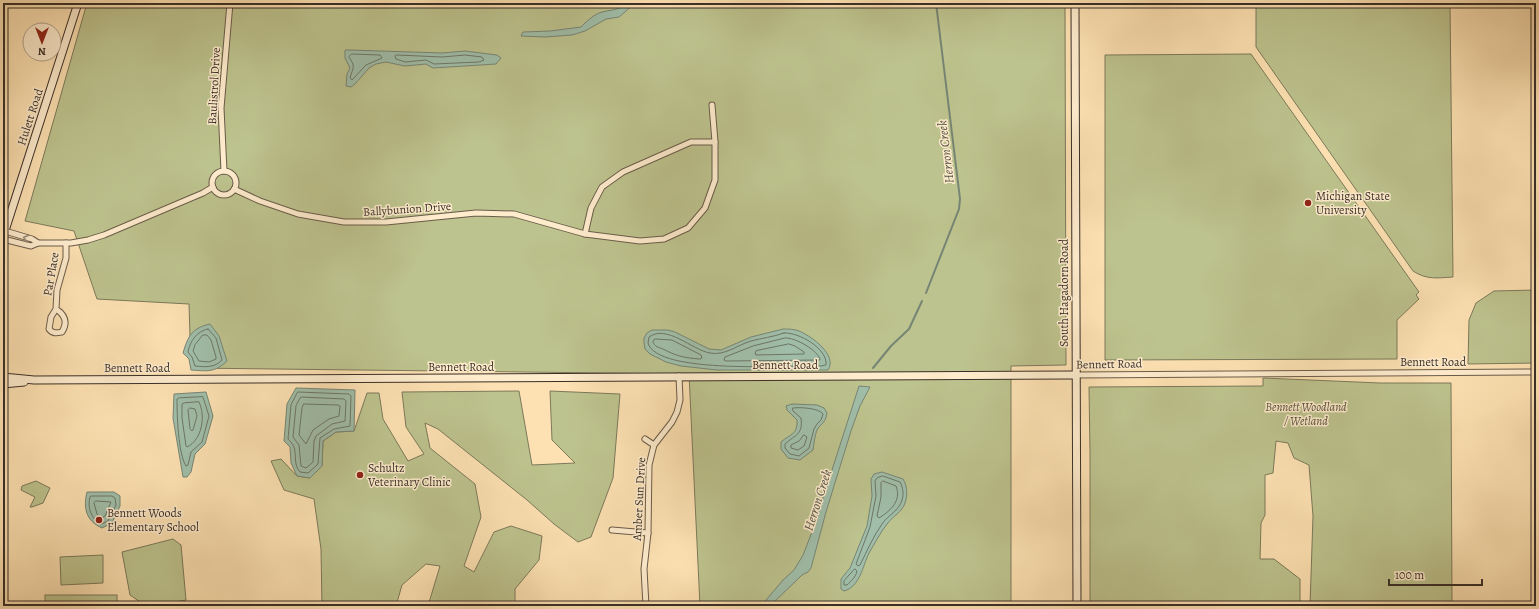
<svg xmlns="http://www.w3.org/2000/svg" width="1539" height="609" viewBox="0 0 1539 609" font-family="Alegreya,serif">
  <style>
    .green { fill: #bdc38e; stroke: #7c795b }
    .water { fill: #a0bea9; stroke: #778575 }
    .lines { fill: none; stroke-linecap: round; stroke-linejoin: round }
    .shore { stroke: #6d7668; stroke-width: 1 }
    .stream { stroke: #778575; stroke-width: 2 }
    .street-casing { stroke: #6b5c4a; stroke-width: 7 }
    .secondary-casing { stroke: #3a2f28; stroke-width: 9 }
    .street { stroke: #feeccd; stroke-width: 5 }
    .secondary { stroke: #feeccd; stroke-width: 7 }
    .oneway { stroke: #9c8e7a }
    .poi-dot { fill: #8f2418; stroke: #feeccd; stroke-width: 1.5 }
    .labels { text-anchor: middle; stroke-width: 3; stroke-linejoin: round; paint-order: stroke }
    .street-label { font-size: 12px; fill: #3a2f28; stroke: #feeccd }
    .poi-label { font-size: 12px; fill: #3a2f28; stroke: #feeccd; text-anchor: start }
    .park-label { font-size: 12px; font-style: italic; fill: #544d3c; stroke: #feeccd }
    .water-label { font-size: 13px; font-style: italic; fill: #545348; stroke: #feeccd }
  </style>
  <rect width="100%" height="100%" fill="#fde1b2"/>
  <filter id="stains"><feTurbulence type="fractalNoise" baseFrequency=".005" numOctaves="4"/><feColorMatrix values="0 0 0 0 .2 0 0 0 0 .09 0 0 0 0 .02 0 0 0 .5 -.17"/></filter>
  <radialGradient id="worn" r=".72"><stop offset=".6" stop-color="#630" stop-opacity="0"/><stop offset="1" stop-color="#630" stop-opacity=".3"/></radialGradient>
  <g class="green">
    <polygon points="87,3 1065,3 1066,365 1011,366 1011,606 700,606 689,374 191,368 189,304 97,299 74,231 25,221"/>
    <polygon points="1100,3 1250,3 1250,4"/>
    <path d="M1256 3H1450L1453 277C1437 278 1427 280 1413 271L1256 47Z"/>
    <polygon points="1251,54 1419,292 1416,295 1419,299 1397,320 1397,359 1105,360 1105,55"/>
    <polygon points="1536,290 1536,363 1468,364 1469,320 1476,303 1494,291"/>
    <polygon points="1263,378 1380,383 1451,383 1452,606 1310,606 1313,516 1309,465 1294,458 1288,443 1276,441 1273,473 1265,475 1265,515 1261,523 1260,559 1274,559 1300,579 1300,606 1090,606 1090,453 1089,387 1263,386"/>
    <polygon points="519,391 532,465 575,463 552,440 550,391 620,394 613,478 591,537 578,542 554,524 527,500 438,429 425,423 430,448 475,484 481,517 464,566 474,572 494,532 511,526 542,536 539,560 515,589 515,606 428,606 440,566 426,564 402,585 396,606 322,606 321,549 314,499 284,490 271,461 281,459 297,476 310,478 322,466 323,441 336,432 354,431 367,393 379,393 383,419 408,461 424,454 406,427 402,392"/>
    <polygon points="36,481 50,488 43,503 32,507 30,507 35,497 21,490 22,486"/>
    <polygon points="173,539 181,545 186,600 154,606 146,606 130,595 122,552"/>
    <polygon points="103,555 103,583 61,585 60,557"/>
    <rect x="45" y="595" width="72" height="11"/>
  </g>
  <g class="water">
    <path d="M626 3H635L619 17 606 19 585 31 572 35 545 37 521 36 523 32 550 31 581 27C586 22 592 16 599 13 610 9 617 12 626 3Z"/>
    <polygon points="349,50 442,53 465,51 497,55 501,58 496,64 433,68 426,64 405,66 386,62 376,64 369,68 355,84 351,87 346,86 347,74 350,68 345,58 345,50"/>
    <path d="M210 324 219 336 227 361C215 373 206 371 191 370L189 359 183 353C188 336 192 328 210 324Z"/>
    <path d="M783 329C789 329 794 329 799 331 811 336 838 355 828 370H717L681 366 666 362 650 354 645 349 644 343V338L647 333 652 330H668L675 332 709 349 721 350 751 337Z"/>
    <polygon points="859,386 870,387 860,406 851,431 826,512 811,568 808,572 802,575 770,606 761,606 783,580 794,570 803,555 812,532"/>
    <polygon points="296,388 355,390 354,431 336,432 323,441 322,466 310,478 297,476 291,463 290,447 284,441 287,404"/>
    <polygon points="206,392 213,416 205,444 195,454 191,472 187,477 183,477 173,418 174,394"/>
    <path d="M792 404 817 405 824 408 827 413C826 420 824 422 819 427 815 431 814 444 813 450L800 460 788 458 781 449V442C790 434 798 435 797 420L787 410 786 406Z"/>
    <path d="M882 472 903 479C907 485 908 495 905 503 902 512 893 516 887 524 880 533 875 543 869 553 863 565 860 587 844 591L841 589V579L850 568 867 526 872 496 871 479 874 474Z"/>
    <path d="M87 492H114L120 496V506L112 523 102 528C86 521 83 508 87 492Z"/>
  </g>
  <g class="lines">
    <g class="shore">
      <path d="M352 54 380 55 382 58 366 65 352 80 350 78C353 67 356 67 349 57Z"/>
      <polygon points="397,55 442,57 465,55 482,57 484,60 479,62 434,64 426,60 405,62 396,59 395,56"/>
      <path d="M208 329 216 338 222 360C215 368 205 367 195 366L192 357 188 352C190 341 197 331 208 329Z"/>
      <path d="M784 333C799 332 828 349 826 365L821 366C791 365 657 375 648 343L649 337C667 324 692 350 710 353 725 356 737 345 751 341 762 338 773 337 784 333Z"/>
      <polygon points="203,335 207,335 211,340 216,357 216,359 209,362 199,361 193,351 195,345"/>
      <path d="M785 338C795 337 819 351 820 360L726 361 724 360 725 357 753 346Z"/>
      <path d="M655 339 672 340 701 355 702 358 700 359C685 358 676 356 663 349 658 347 655 347 653 342Z"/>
      <polygon points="789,344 795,346 804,352 804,354 756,355 755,354 756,351"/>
      <path d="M298 392 349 394 351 396 350 426 334 429 320 438 318 464 308 473 300 472C293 464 297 456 294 447 293 444 290 441 288 439L291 405Z"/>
      <path d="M203 397 209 416 202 442 191 452 188 465 186 466C178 453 177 415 177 399L179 398Z"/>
      <polygon points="301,397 344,399 346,401 345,421 332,424 316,436 314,441 313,462 306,468 301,466 299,445 293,437 296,406"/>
      <path d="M199 402C206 416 202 440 187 447L186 446 182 418V404L184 403Z"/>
      <polygon points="304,404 338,405 340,406 339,416 329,419 313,430 306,444 299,435 302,408"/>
      <polygon points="190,408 195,409 197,416 193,430 192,431 190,429 188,410"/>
      <path d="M793 408C800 407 819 408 823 414L821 420 817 424 814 429 809 448 799 456 790 454 785 448V444C796 434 803 435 801 418L793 411Z"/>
      <polygon points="804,435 807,437 804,446 798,450 791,448 791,445 799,441"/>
      <path d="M883 476 900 482C903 487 904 495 902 500 899 511 888 515 882 524 873 537 867 551 860 565L858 566 856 564 870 527 876 496 875 481 877 478Z"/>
      <path d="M883 481 896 486C902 501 890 511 879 518L877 516 881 497V483Z"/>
      <path d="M92 496H112L115 498 116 505 108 521 101 524C91 519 87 507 90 497Z"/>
      <polygon points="96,501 111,502 105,516 102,518 100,517 97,514 94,503"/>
      <path d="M855 569 857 571C856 577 851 581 847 585H844V581Z"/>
    </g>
    <g class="stream">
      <polyline points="926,293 959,209 960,199 936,3"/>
      <polyline points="873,368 891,346 909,329 922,301"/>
    </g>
    <defs>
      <g id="street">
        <polyline points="224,171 221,108 230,3"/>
        <circle cx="224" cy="183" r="12"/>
        <polyline points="234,189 260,201 298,214 344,222 386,222 476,213 514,214 585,234 640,241 664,239 688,228 705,208 715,180 715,142 712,105"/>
        <polyline points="585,234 591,208 602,187 623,172 691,142 715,142"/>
        <polyline points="3,239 31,246 38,243 32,239 5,231"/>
        <polyline points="38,243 71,243 88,240 104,235 203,193 213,187"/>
        <path d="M56 309C65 315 68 322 62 332 57 333 53 334 49 329L51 317 56 309 57 290 66 258V243"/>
        <polyline points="1075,375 1536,372"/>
        <polyline points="645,439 654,445"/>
        <polyline points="612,530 648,533"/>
        <polyline points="646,606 644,569 648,533 649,465 654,445 672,422 677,412 680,400 679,376"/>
      </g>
      <g id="secondary">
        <polyline points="1075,3 1077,606"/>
        <polyline points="3,237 78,3"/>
        <polyline points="3,377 34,380 1075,375"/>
        <polyline points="3,384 24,382"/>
      </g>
    </defs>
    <use href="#street" class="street-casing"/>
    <use href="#secondary" class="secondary-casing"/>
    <use href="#street" class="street"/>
    <use href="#secondary" class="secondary"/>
  </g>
  <defs><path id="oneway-chevron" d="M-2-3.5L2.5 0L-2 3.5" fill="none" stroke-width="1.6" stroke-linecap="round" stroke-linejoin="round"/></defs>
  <use class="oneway" href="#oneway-chevron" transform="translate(26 238) rotate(-164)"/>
  <g class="poi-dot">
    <circle cx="1308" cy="203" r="4"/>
    <circle cx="360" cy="475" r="4"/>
    <circle cx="99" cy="520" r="4"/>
  </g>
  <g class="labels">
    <g class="street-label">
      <text transform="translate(214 86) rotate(-87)" y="4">Baulistrol Drive</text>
      <text transform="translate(30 117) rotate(-72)" y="4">Hulett Road</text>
      <text transform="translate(407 209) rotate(-4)" y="4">Ballybunion Drive</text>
      <text transform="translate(51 274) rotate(-80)" y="4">Par Place</text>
      <text transform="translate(1064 293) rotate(-90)" y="4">South Hagadorn Road</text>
      <text x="1433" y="366">Bennett Road</text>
      <text transform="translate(1109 364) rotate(-1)" y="4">Bennett Road</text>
      <text x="785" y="369">Bennett Road</text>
      <text x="461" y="371">Bennett Road</text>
      <text x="137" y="372">Bennett Road</text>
      <text transform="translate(639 499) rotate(-87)" y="4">Amber Sun Drive</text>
    </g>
    <g class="poi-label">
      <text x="1316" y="200">Michigan State<tspan x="1316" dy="14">University</tspan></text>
      <text x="368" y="472">Schultz<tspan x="368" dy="14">Veterinary Clinic</tspan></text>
      <text x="107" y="517">Bennett Woods<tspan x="107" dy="14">Elementary School</tspan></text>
    </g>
    <g class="park-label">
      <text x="1306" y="411">Bennett Woodland<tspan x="1306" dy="14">/ Wetland</tspan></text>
    </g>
    <g class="water-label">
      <text transform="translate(945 152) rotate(-97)" y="5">Herron Creek</text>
      <text transform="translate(817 500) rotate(-72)" y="5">Herron Creek</text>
    </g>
  </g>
  <rect width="1539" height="609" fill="none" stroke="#fde1b2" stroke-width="16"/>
  <rect x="4" y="4" width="1531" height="601" fill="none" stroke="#3a2f28" stroke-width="2"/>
  <rect x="8" y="8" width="1523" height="593" fill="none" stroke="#3a2f28"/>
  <g transform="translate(42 42) rotate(180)"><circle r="19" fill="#feeccd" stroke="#b0a08b"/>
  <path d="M0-3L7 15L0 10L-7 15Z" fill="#8f2418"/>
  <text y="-6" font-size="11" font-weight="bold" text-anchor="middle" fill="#3a2f28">N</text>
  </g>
  <path d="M1389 579v6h93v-6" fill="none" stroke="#3a2f28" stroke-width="2"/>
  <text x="1395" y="579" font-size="12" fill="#3a2f28" stroke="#feeccd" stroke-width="3" paint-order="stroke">100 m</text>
  <rect width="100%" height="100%" filter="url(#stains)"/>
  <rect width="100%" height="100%" fill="url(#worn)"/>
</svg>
